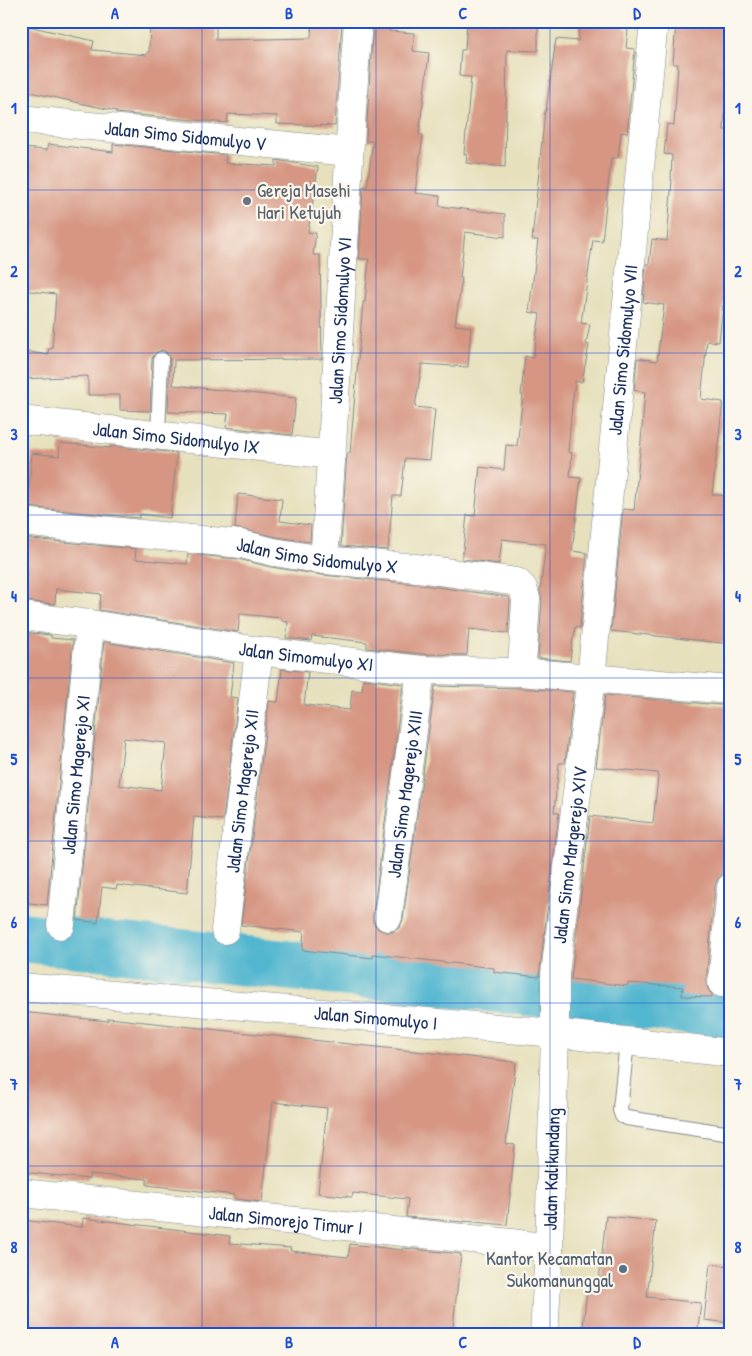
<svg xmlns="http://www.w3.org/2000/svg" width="752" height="1356" viewBox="0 0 752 1356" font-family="'Patrick Hand',sans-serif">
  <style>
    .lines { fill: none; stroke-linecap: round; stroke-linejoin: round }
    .river { stroke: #51b6cf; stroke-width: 50 }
    .building { fill: #d69683; fill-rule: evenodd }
    .service-casing { stroke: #80888d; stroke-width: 16 }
    .minor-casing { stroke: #80888d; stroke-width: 29 }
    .service { stroke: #fff; stroke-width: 14 }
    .minor { stroke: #fff; stroke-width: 28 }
    .grid { fill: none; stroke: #1d4ed8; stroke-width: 1; stroke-opacity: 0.55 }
    .worship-dot { fill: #6b7280; stroke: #fbf7ec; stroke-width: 2 }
    .service-dot { fill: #5c6f8a; stroke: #fbf7ec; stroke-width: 2 }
    .labels { text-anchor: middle; stroke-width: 4.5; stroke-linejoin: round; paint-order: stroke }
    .street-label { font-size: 19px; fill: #1b2f5e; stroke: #fbf7ec }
    .worship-label { font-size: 19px; fill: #5b616d; stroke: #fbf7ec; text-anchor: start }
    .service-label { font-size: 19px; fill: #4e5e75; stroke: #fbf7ec; text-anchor: end }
    .neatline { fill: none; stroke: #1d4ed8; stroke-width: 2 }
    .grid-label { font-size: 16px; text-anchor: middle; font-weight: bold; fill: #1d4ed8 }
  </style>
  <rect width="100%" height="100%" fill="#fbf7ec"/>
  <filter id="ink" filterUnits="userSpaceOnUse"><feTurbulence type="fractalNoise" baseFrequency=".02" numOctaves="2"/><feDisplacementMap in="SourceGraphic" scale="10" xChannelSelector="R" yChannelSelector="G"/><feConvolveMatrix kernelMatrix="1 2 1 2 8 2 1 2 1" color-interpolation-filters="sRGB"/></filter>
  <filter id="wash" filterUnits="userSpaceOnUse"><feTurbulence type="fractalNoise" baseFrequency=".0096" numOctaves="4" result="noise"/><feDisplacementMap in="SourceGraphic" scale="20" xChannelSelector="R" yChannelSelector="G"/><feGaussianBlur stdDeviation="1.12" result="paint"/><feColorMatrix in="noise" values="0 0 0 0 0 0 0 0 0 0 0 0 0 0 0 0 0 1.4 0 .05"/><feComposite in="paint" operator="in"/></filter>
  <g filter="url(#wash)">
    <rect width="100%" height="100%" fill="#e6e0bc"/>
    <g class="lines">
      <polyline class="river" points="21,937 566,995 731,1015"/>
    </g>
    <g id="blocks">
      <g class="building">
        <polygon points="150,21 216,21 216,40 311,38 312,21 342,21 335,126 277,124 277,116 228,114 227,123 116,113 116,111 21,90 21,36 26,37 28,26 94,41 92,50 147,55 147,52 149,52"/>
        <polygon points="373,21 390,21 389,31 414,33 413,51 429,53 419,134 423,135 415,193 440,196 439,206 505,214 505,237 465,232 460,278 462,278 455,325 471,327 468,367 422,364 415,407 435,409 430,460 405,458 401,496 393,496 388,550 341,546 347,453 350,453 363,302 365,302 369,259 359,259 363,186 367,187 373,141 366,141"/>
        <polygon points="467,21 538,21 538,51 507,50 505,167 466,163 467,155 464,154 471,77 459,76 461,50 465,50"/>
        <polygon points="580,21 626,21 625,29 628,29 626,48 635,49 627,133 621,132 618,158 611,158 602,241 593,240 581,323 590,324 586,344 589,345 582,382 575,381 572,405 568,452 572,453 570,477 581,478 572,551 587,553 580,628 575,627 574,637 573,637 570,661 538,658 542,600 540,591 546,544 502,539 499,564 462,559 467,515 475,516 480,467 504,470 506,445 517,446 523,395 521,395 525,356 533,358 540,314 529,312 538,240 532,240 545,111 546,111 556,39 578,41"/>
        <polygon points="676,21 731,23 731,49 729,49 724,130 729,130 725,167 731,167 731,306 723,305 719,342 707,341 701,399 723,402 712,494 731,497 731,566 726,604 731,605 731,644 611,631 623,509 634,510 641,441 645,392 634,390 637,358 657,361 664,305 643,302 646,264 649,264 652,239 667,241 672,180 671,180 672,155 664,154 667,124 674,125 678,64 673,64"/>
        <polygon points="48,144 113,152 113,144 226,155 225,163 276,166 276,160 318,167 308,232 316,233 313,255 320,255 322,359 174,360 173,385 296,398 292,435 226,427 228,414 168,412 170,359 166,352 162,350 157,352 152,358 150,411 120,410 120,395 88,395 88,376 21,379 21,351 49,355 48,349 52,349 56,294 21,290 21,148 47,150"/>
        <polygon points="60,443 110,448 110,446 177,453 170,518 140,514 139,518 27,507 32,453 59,456"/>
        <polygon points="238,494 282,499 280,521 311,525 310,542 277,537 235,528"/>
        <polygon points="21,538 136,549 135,559 187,564 188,554 238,559 271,567 322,575 415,584 509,597 510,601 508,633 469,629 467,655 422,654 367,648 367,642 312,636 311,641 286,638 288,622 282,621 282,618 240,614 238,632 99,610 101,594 56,589 55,604 23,601 27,571 21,571"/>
        <polygon points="21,632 51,635 51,638 73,640 47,905 21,902"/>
        <path d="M104 642 234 663 230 697 238 698 223 820 194 817 187 893 117 885 116 889 102 887 98 923 77 920ZM124 738 166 743 161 790 119 785Z"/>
        <polygon points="282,669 308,672 304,705 350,710 352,690 362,691 363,679 403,684 373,915 373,922 378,929 386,932 393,932 400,927 403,919 435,686 519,688 573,692 565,763 559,763 554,812 559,813 539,977 494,972 494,968 373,954 373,958 302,950 304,932 241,925 269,701 278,702"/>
        <polygon points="605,695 731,706 731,808 724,873 718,878 715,886 706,982 708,989 712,995 712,997 682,996 683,987 628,983 627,986 571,979 590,816 653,823 658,777 658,773 596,767"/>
        <polygon points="21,1012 108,1021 108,1018 516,1062 506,1144 515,1145 507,1225 464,1221 464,1222 406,1217 408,1199 353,1193 352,1197 318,1193 327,1108 273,1102 262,1202 235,1199 235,1195 147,1185 147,1179 89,1174 89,1179 21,1172"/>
        <polygon points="606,1216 656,1221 647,1297 701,1303 697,1335 582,1335 587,1290 598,1291"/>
        <polygon points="83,1218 230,1236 229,1243 291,1248 290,1251 348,1257 350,1244 403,1250 403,1248 461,1254 452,1335 21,1335 21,1220 82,1227"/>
        <polygon points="710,1264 731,1266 731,1323 704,1320"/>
      </g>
    </g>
  </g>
  <g filter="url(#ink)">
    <use href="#blocks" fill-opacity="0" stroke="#80888d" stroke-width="1"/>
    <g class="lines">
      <defs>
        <g id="service">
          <polyline points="158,435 161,359"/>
          <polyline points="627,1041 620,1110 622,1116 627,1118 731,1134"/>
        </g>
        <g id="minor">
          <path id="s1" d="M21 119 349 152"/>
          <path id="s2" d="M21 420 332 455"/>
          <path id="s3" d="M21 522 241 544 274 552 324 560 417 568 517 582 523 588 526 599 523 652 520 672"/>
          <path id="s4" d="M324 560C338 381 345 201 358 21"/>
          <path id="s5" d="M21 616 90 624 259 651 421 670 520 672 731 690"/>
          <path id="s6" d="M388 917 421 670"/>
          <path id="s7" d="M61 925 90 624"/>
          <path id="s8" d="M225 930 259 651"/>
          <polyline points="722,983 731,887"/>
          <path id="s9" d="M21 987 555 1033 731 1053"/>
          <path id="s10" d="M21 1193 511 1243 549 1248"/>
          <path id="s11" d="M544 1335 549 1248 555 1033V974L592 669 654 21"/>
        </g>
      </defs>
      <use href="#service" class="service-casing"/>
      <use href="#minor" class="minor-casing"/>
      <use href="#service" class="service"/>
      <use href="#minor" class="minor"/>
    </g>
  </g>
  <path class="grid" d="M202 21V1335M376 21V1335M550 21V1335M21 190H731M21 353H731M21 515H731M21 678H731M21 841H731M21 1003H731M21 1166H731"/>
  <circle class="worship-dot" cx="247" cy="201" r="5"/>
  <circle class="service-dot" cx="623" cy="1269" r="5"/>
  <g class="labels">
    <g class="street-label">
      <text dy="7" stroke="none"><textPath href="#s1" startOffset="165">Jalan Simo Sidomulyo V</textPath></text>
      <text dy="7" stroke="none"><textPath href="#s4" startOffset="240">Jalan Simo Sidomulyo VI</textPath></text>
      <text dy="7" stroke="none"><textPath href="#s11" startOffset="989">Jalan Simo Sidomulyo VII</textPath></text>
      <text dy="7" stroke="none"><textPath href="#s2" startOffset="156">Jalan Simo Sidomulyo IX</textPath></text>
      <text dy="7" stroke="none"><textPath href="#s3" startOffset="298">Jalan Simo Sidomulyo X</textPath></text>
      <text dy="7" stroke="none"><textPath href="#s5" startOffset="288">Jalan Simomulyo XI</textPath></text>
      <text dy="7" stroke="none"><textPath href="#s7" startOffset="151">Jalan Simo Magerejo XI</textPath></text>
      <text dy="7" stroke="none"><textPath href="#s8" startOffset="140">Jalan Simo Magerejo XII</textPath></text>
      <text dy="7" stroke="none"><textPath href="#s6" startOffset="124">Jalan Simo Magerejo XIII</textPath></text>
      <text dy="7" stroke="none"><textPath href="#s11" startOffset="481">Jalan Simo Margerejo XIV</textPath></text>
      <text dy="7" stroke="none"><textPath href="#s9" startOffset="356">Jalan Simomulyo I</textPath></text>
      <text dy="7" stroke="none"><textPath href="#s11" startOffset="166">Jalan Kalikundang</textPath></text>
      <text dy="7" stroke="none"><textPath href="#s10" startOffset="266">Jalan Simorejo Timur I</textPath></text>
    </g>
    <g class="worship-label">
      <text x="257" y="197">Gereja Masehi<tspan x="257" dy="22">Hari Ketujuh</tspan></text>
    </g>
    <g class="service-label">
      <text x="613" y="1265">Kantor Kecamatan<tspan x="613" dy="22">Sukomanunggal</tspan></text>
    </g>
  </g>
  <rect width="752" height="1356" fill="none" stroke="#fbf7ec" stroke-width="55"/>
  <rect x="28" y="28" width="696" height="1300" class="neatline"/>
  <g class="grid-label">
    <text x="115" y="19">A</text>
    <text x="289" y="19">B</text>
    <text x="463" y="19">C</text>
    <text x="637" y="19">D</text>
    <text x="14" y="114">1</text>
    <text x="738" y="114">1</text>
    <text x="14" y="277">2</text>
    <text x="738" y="277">2</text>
    <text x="14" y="440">3</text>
    <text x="738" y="440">3</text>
    <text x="14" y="602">4</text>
    <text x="738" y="602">4</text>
    <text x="14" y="765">5</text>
    <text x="738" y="765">5</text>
    <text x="14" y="928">6</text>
    <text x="738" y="928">6</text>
    <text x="14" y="1090">7</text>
    <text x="738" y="1090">7</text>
    <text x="14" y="1253">8</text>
    <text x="738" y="1253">8</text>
    <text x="115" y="1348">A</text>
    <text x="289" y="1348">B</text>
    <text x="463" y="1348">C</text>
    <text x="637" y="1348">D</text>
  </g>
</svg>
